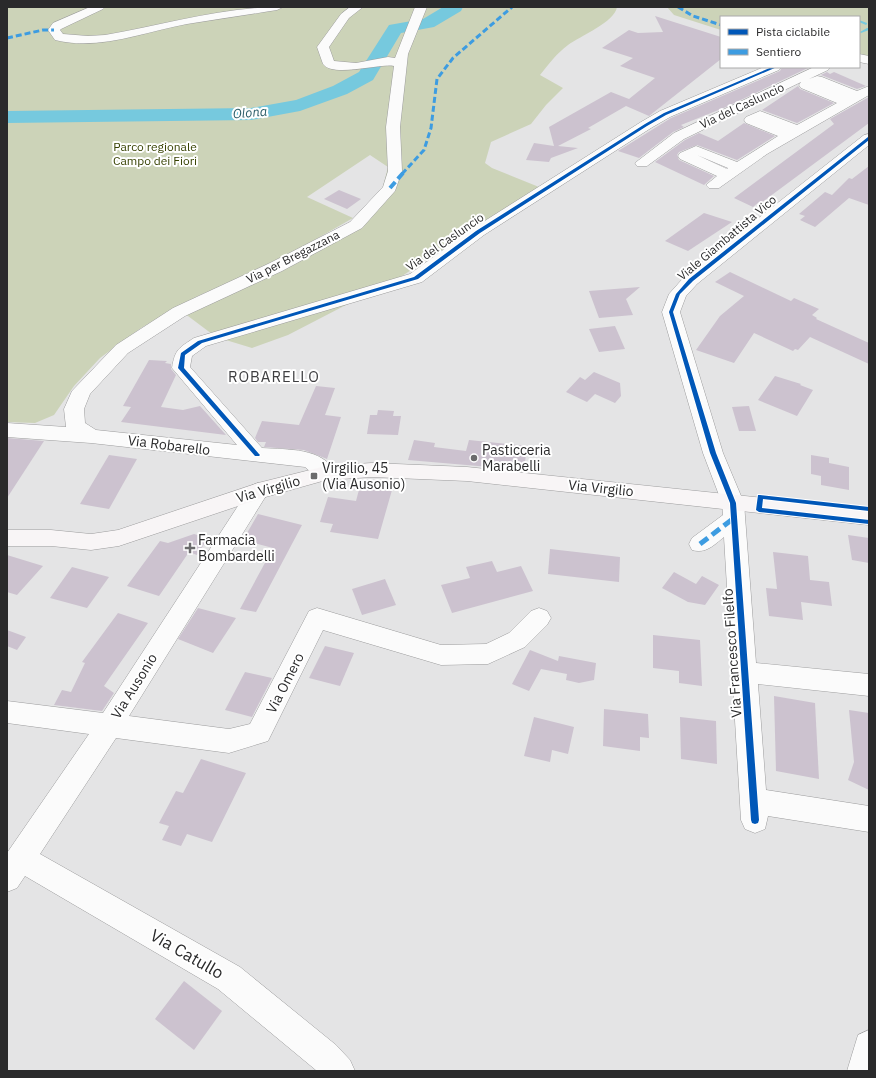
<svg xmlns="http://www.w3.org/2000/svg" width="876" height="1078" viewBox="0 0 876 1078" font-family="'IBM Plex Sans',sans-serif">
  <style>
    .green { fill: #ccd3b8 }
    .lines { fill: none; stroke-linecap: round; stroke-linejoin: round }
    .stream { fill: #76c9de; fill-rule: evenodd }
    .river { fill: #76c9de; fill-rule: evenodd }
    .building { fill: #ccc2cf }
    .minor-casing { stroke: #9c9c9d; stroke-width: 1 }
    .secondary-casing { stroke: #9c9c9d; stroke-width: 1 }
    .minor { fill: #fbfbfb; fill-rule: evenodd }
    .secondary { fill: #f8f5f6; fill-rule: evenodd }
    .quiet-far2 { stroke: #3d9ce1; stroke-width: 3; stroke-dasharray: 6 3; stroke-linecap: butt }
    .quiet-far1 { stroke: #3d9ce1; stroke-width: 4; stroke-dasharray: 8 4; stroke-linecap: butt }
    .quiet { stroke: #3d9ce1; stroke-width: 5; stroke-dasharray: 10 5; stroke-linecap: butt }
    .cycleway-casing { stroke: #fff; stroke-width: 2 }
    .cycleway { fill: #0057b8; fill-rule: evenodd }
    .poi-dot { fill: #6b6b6c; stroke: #fff; stroke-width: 1.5 }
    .labels { text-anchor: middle; stroke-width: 4; stroke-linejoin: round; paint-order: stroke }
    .far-street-label { font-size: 12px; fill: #2a2a2b; stroke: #fff }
    .far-park-label { font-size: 12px; fill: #364100; stroke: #fff }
    .far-water-label { font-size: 13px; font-style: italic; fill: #2b5c68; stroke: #fff }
    .street-label { font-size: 14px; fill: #2a2a2b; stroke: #fff }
    .poi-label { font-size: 14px; fill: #2a2a2b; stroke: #fff; text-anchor: start }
    .neighbourhood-label { font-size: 15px; letter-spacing: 1px; fill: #3f3f41; stroke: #fff }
    .near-street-label { font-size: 17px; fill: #2a2a2b; stroke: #fff }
  </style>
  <rect width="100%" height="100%" fill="#e4e4e5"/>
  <g class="green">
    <path d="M7 7H617C615 22 580 36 568 45 557 53 548 65 540 75L563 88 546 105 531 124 491 142 485 163 492 168 539 187 402 276 288 335 252 348 216 337 184 313 362 226 381 194 388 167 370 155 307 197 353 218 278 261 198 296 141 328 100 358 74 386 54 415 35 423 7 422Z"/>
    <polygon points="667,7 869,7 869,58 859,55 859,17 721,17 721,30 674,15"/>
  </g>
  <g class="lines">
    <g class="stream">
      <polygon points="809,16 819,16 820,17 808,17"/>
      <polygon points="859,20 867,23 867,24 866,25 859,22"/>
      <polygon points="867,28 869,28 869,30 861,33 860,32"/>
    </g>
    <polygon class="river" points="443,7 463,7 461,11 434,27 401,33 373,80 347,94 300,111 251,120 7,123 7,111 251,108 296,100 333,86 359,72 389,25 423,19"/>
  </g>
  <g class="building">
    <polygon points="655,16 721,37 721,59 649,116 626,106 588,128 591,129 558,146 578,148 551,158 549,162 526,160 534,143 554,146 549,127 611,92 629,99 655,78 620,66 633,58 602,48 629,30 638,33 663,32"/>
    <polygon points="782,67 810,67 726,107 681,125 684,127 673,132 639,158 618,151 671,118 780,71"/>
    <polygon points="827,72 830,74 834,72 866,86 857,89 821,75"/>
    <polygon points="798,86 800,89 834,103 797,123 762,110"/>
    <polygon points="869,97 869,123 761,203 759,202 753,207 734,198 834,124 830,119"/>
    <polygon points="744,123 775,136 737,160 697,145 679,152 677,155 679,160 714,176 704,185 655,162 685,140 699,133 718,141"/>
    <polygon points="869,166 869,205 849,198 815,227 800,220 805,216 799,214 825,192 832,195 849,178 852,179"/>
    <polygon points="339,190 361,199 347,209 324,199"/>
    <polygon points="704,213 732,222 688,251 665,241"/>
    <polygon points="730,272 791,301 794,298 819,309 812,315 817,318 816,319 869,343 869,364 810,337 798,350 795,349 793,351 754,333 734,363 696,350 720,316 744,296 715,282"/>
    <polygon points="640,287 626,299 633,315 599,318 589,291"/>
    <polygon points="615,326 625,349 599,352 589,329"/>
    <polygon points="149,360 167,361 165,363 171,364 171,369 176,375 161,407 183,410 200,406 226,435 121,422 131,407 123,406"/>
    <polygon points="594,372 620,383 621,396 615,403 595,394 587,402 566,392 580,377 585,380"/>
    <polygon points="775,376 801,384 800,385 813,390 797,416 758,400"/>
    <polygon points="316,386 335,388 325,415 341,417 327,459 304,450 264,447 266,442 258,442 255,438 262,421 299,425"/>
    <polygon points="749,406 756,431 739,431 732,407"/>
    <polygon points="378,410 394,411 393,416 401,416 398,435 367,434 370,415 377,415"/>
    <polygon points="7,438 44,441 7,498"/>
    <polygon points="414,440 435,443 434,447 466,451 469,440 527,446 524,470 408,460"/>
    <polygon points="109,455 137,459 109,509 80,504"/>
    <polygon points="811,455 829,458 829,463 849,467 849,490 821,485 821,476 811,474"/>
    <polygon points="360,486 392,490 378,539 330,532 333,524 320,522 328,497 356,501"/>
    <polygon points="258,514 302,525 256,612 240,609 273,548 243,540"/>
    <polygon points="194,534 208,538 197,555 189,552 159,596 127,586 160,541 168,543"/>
    <polygon points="848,535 869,538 869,563 852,560"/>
    <polygon points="550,549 620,557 619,582 548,574"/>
    <polygon points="773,552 808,556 810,580 829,582 832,606 801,602 803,620 769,616 766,588 777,589"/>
    <polygon points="7,555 43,566 17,595 7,592"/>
    <polygon points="492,561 497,572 521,566 533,591 452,613 441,585 470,578 466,567"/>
    <polygon points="72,567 109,577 87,608 50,598"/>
    <polygon points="674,572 696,584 702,576 719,585 705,605 688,602 662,588"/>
    <polygon points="385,579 396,605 362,615 352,589"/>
    <polygon points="198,608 236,618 213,653 178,639"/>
    <polygon points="118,613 148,623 104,686 114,693 102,711 54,705 62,690 71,692 85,663 82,662"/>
    <polygon points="7,630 26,637 17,650 7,646"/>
    <polygon points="653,635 700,640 702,686 679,683 679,671 653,668"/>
    <polygon points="325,646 354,653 340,686 309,678"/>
    <polygon points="530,650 558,661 559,656 596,663 594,680 579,683 566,680 567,674 541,669 529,691 512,684"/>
    <polygon points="245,672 272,678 252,717 225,710"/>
    <polygon points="774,696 815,703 819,779 776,771"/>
    <polygon points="604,709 648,714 649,738 640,737 640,751 603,746"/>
    <polygon points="849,710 869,713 869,790 848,780 854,762"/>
    <polygon points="534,717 574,727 568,754 552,750 550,762 524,756"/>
    <polygon points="680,717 716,721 717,764 681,759"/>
    <polygon points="201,759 246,773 212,842 187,834 181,846 162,840 169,826 159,823 176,791 183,793"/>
    <polygon points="184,981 222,1011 194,1050 155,1019"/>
  </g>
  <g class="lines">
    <defs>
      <g id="minor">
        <path d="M90 7H105L103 9 61 29 60 30 63 34 88 36 105 35C164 25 222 7 283 7L277 10C247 15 217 19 187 24 143 32 99 51 55 40L48 30 53 23Z"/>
        <path d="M350 7H363L349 18 329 47 334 61 356 63 388 57 395 58 415 7H427L408 54 400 127 402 171 395 191 362 228 282 271 185 316 128 353 90 394 84 409 85 423 96 430 237 445 172 368C175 349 179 348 194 338L410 274 472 229 641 122 660 111 764 67H781L779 70 670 117 651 128 484 235 422 282 206 346 192 356 190 367 262 448C288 450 322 447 336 473L333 478C321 482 314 475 305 467L91 443 7 437V423L66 427 64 409 72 391 116 345 173 308 270 263 350 222 383 187 388 171 386 127 394 66C380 63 333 78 323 64L317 47 341 14Z"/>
        <polygon points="859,54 869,56 869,64 859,62"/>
        <path d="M814 67H830L828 70 809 79 817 76 822 77 857 91 869 86V95L767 154 719 188H709L706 185 717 176 680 159 678 156 680 153 696 146 737 162 778 136 746 123 744 120 746 117 760 111 797 125 837 103 801 88 799 85 801 82 684 139 647 166H637L635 163 674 133ZM697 155 728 168 727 169Z"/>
        <path d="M869 134V145L697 284 686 296 680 312 723 453 744 503 756 663 869 674V696L758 684 766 790 869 806V832L768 816 765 829 755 833 745 829 741 820 724 537C714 545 706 554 692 550L689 544 692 538 723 515 722 503 703 453 662 312 669 294 685 276 864 135Z"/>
        <polygon points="258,483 265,486 269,491 129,716 229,729 250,724 309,611 317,608 441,645 486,644 509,633 531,611 539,608 547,611 551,618 547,625 525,647 488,664 441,665 323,630 268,741 229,753 116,738 40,854 240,967 336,1045 350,1060 355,1071 317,1071 218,989 25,876 17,888 7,892 7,853 89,734 7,723 7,701 103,713 251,486"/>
        <polygon points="869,1030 869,1071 847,1071 858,1035"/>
      </g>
      <polygon id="secondary" points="372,463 467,467 869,509 869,525 467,481 372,477 326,480 262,498 119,546 91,550 51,546 7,546 7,530 51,530 91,534 118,530 258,483 326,466"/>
    </defs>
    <use href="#minor" class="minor-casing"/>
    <use href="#secondary" class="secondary-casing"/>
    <use href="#minor" class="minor"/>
    <use href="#secondary" class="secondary"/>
    <g class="quiet-far2">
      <polyline points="678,7 693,16 721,25"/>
      <polyline points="7,38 43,30 54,30"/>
      <polyline points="402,174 424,150 431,128 437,79 453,58 512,7"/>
    </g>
    <polyline class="quiet-far1" points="390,188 403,173"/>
    <polyline class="quiet" points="700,544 734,518"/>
    <defs>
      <g id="cycleway">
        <polygon points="772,67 777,67 666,115 647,126 480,233 418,279 202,343 185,355 184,368 259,454 260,455 259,456 255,456 178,368 181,353 198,341 414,277 476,231 645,124 664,113"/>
        <polygon points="868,137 869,137 869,140 693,281 680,294 673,312 716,453 736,503 759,820 758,823 755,824 752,823 751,820 730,503 710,453 669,312 676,294 689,279"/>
        <polygon points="758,495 760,495 869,507 869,511 763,499 762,508 869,520 869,524 759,512 756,510"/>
      </g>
    </defs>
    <use href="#cycleway" class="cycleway-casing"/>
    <use href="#cycleway" class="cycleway"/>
  </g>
  <g class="poi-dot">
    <circle cx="474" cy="458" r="4"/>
    <rect x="310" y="472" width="8" height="8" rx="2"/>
    <path d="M188 542h4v4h4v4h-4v4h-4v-4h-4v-4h4z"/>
  </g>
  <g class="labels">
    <g class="far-street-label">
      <text transform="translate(742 106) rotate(-25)" y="4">Via del Casluncio</text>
      <text transform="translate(727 238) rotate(-40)" y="4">Viale Giambattista Vico</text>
      <text transform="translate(445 242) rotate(-35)" y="4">Via del Casluncio</text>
      <text transform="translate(293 257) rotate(-27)" y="4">Via per Bregazzana</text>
    </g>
    <g class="far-park-label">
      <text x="155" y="151">Parco regionale<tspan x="155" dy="14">Campo dei Fiori</tspan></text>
    </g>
    <g class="far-water-label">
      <text transform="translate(250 112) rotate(-5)" y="5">Olona</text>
    </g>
    <g class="street-label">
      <text transform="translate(169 445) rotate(7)" y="5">Via Robarello</text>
      <text transform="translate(601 488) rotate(6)" y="5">Via Virgilio</text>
      <text transform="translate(268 489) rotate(-16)" y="5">Via Virgilio</text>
      <text transform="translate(732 653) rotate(-94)" y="5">Via Francesco Filelfo</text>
      <text transform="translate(285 683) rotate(-63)" y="5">Via Omero</text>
      <text transform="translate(134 686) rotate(-58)" y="5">Via Ausonio</text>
    </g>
    <g class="poi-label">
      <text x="482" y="455">Pasticceria<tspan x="482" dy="16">Marabelli</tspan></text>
      <text x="322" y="473">Virgilio, 45<tspan x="322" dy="16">(Via Ausonio)</tspan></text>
      <text x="198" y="545">Farmacia<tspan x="198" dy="16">Bombardelli</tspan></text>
    </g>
    <g class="neighbourhood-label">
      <text x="274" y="382">ROBARELLO</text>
    </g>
    <g class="near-street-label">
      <text transform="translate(187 954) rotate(30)" y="6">Via Catullo</text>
    </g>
  </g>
  <rect width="876" height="1078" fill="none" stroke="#2a2a2b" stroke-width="16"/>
  <rect x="720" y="16" width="140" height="52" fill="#ffffff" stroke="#aaaaaa"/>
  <rect x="728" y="29" width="20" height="6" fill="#0057b8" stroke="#aaaaaa"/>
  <text x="756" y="36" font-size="12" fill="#2a2a2b">Pista ciclabile</text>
  <rect x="728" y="49" width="20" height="6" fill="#3d9ce1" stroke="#aaaaaa"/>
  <text x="756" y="56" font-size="12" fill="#2a2a2b">Sentiero</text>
</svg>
